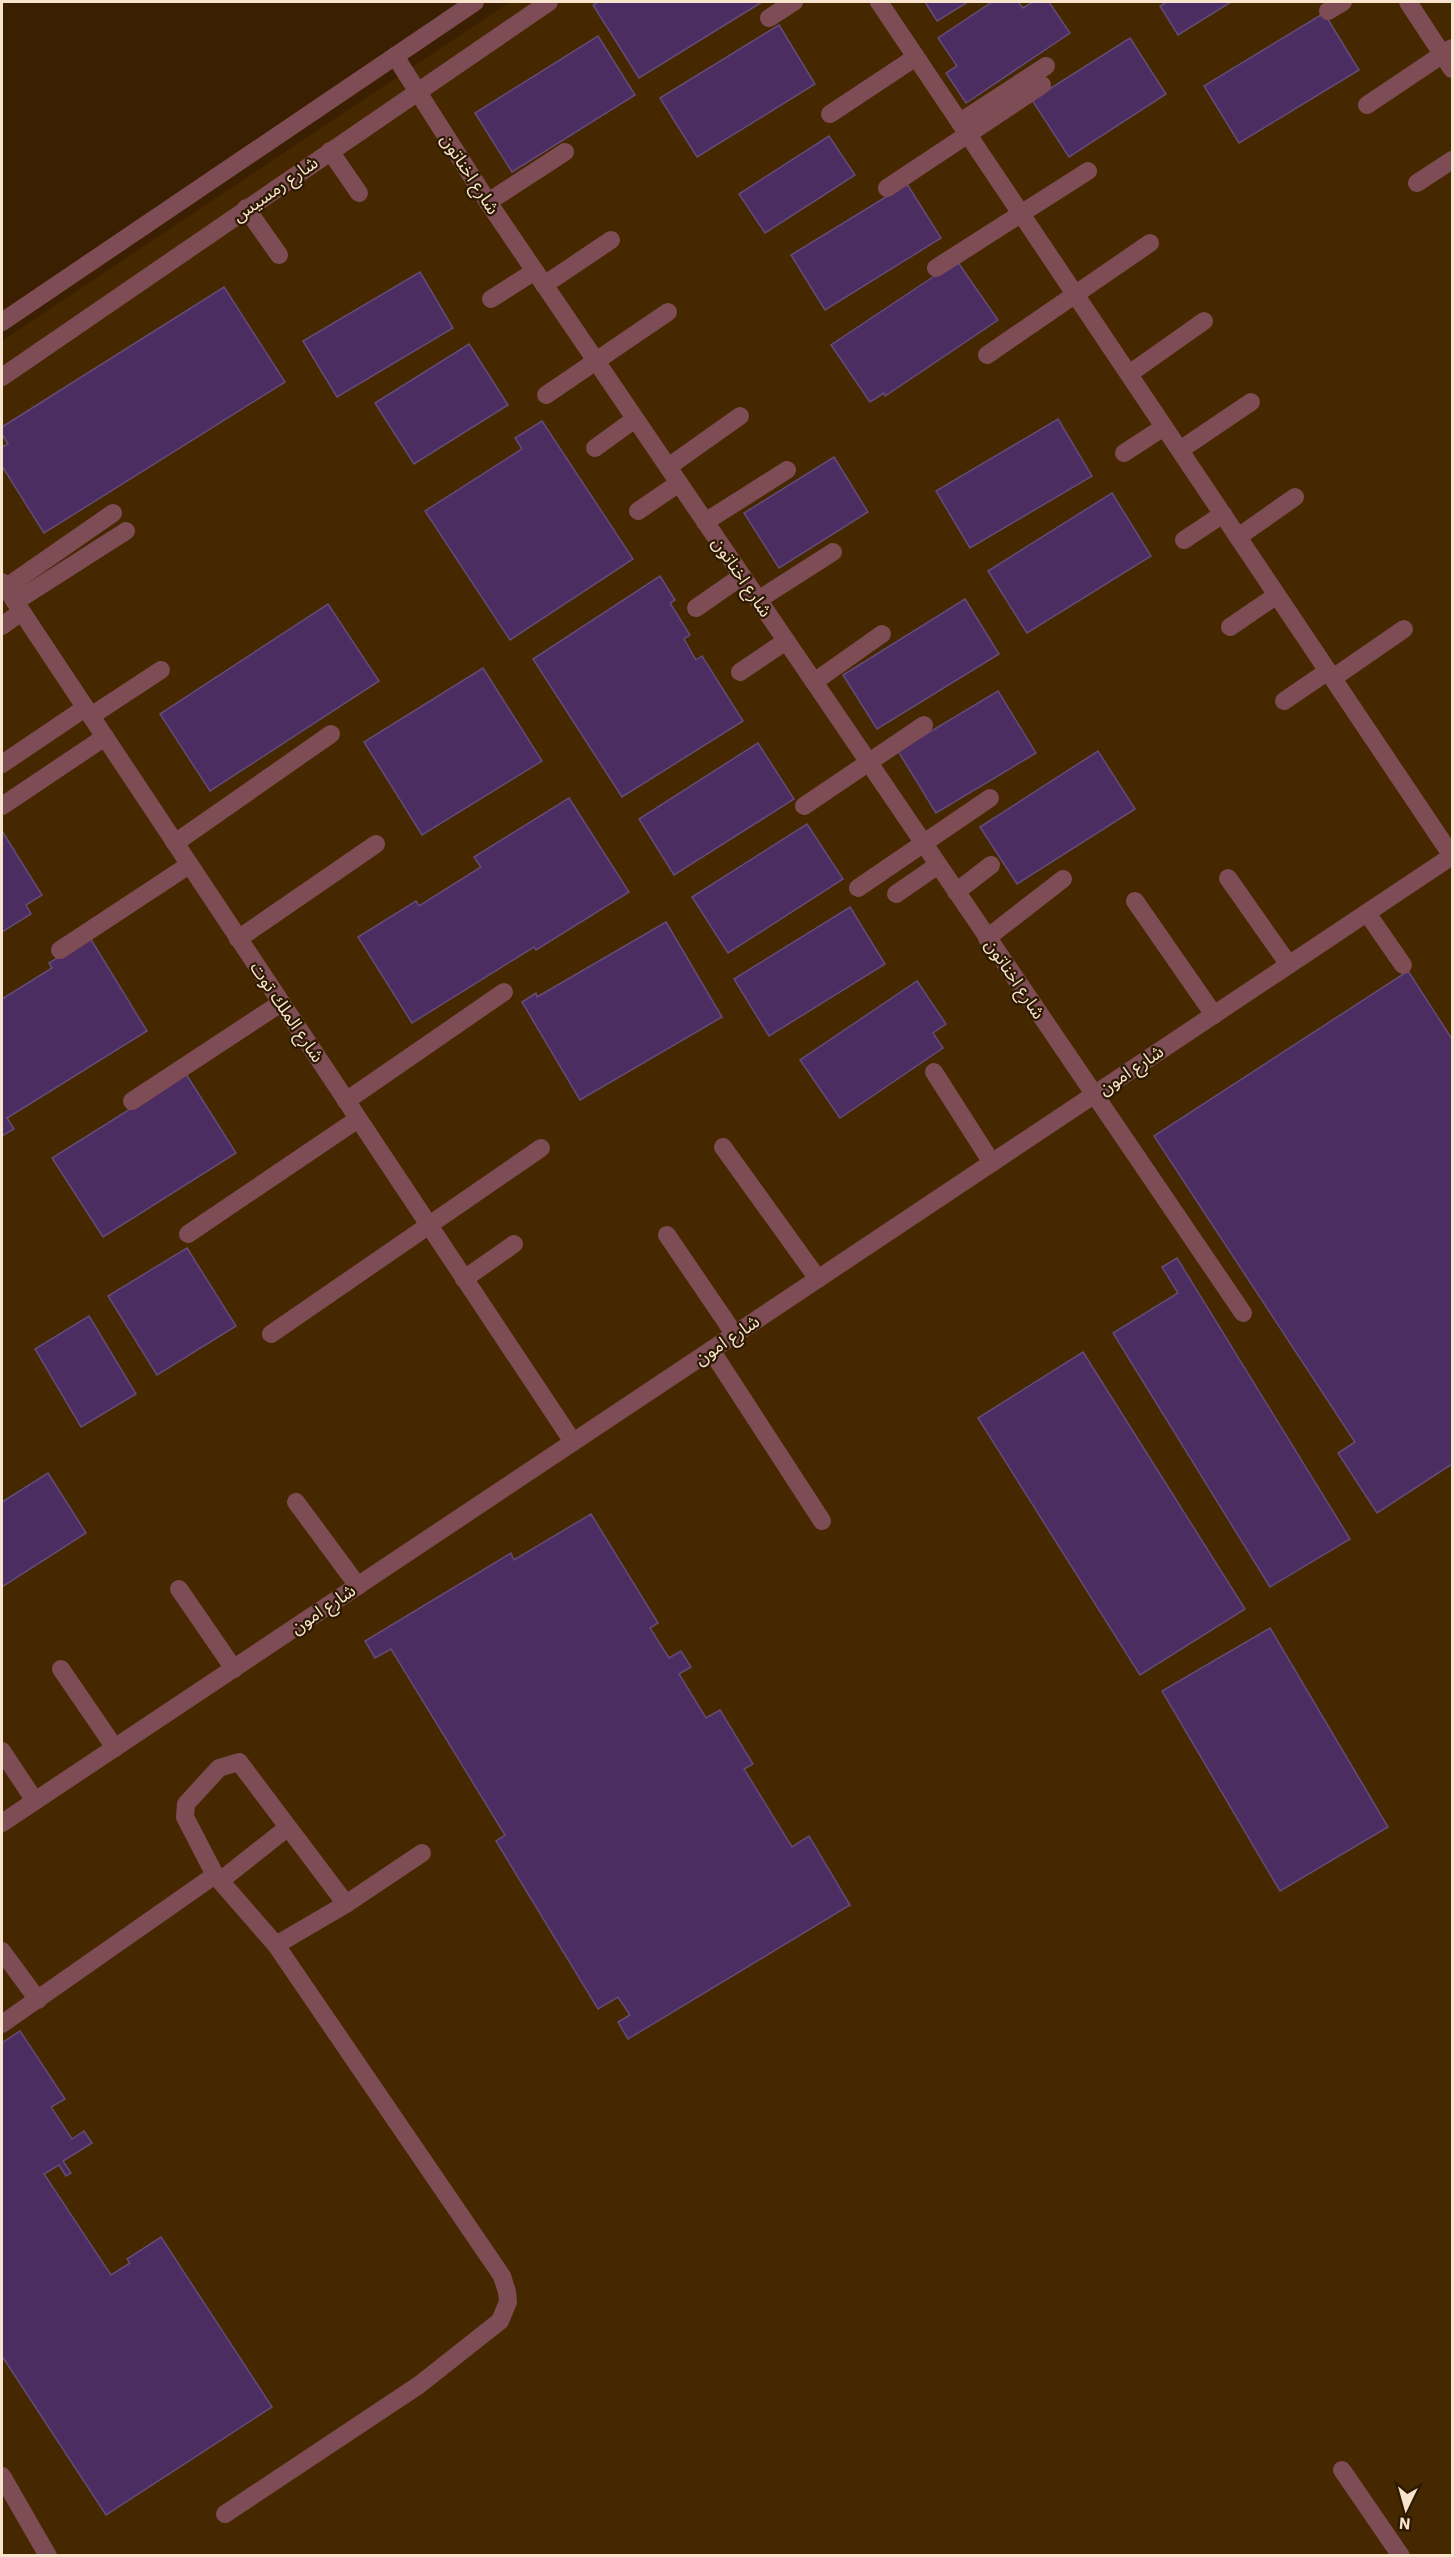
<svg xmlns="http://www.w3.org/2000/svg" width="1454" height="2557" viewBox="0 0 1454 2557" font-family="'IBM Plex Sans','Noto Sans Arabic',sans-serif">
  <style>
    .built { fill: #462800 }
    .building { fill: #4b2d61; stroke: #644b78; stroke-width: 1.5 }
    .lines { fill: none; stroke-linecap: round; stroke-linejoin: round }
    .minor { stroke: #7d4c54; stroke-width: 18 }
    .labels { text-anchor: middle; stroke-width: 4.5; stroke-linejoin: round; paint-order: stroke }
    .street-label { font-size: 18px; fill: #f8e3cc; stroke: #2b1902 }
  </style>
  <rect width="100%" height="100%" fill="#3a2000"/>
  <polygon class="built" points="510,2 1452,2 1452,2555 2,2556 2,341"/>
  <g class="building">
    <polygon points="598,2 762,2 639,78 593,5"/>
    <polygon points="925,2 968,2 937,21"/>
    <polygon points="992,2 1018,2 1023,8 1033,2 1049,2 1070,33 966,103 946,73 957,66 938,38"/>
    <polygon points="1167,2 1231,2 1178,35 1160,6"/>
    <polygon points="1324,13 1359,70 1239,143 1204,86"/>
    <polygon points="779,25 815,84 697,157 660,98"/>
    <polygon points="598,36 635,95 512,172 475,113"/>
    <polygon points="1130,38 1166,94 1069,157 1032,100"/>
    <polygon points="829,136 855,175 765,233 739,194"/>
    <polygon points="907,184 941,238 825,310 791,255"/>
    <polygon points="957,261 998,320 885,396 884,393 870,402 831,345"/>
    <polygon points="420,272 453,328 337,397 303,341"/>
    <polygon points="224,287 285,382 44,533 2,466 2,447 8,444 2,434 2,427"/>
    <polygon points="469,344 508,405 414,464 375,403"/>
    <polygon points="1058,419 1092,476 970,548 936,491"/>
    <polygon points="542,421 633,559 510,640 425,511 522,449 515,438"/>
    <polygon points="834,457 868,512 779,568 744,513"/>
    <polygon points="1112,493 1151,556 1027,633 988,571"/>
    <polygon points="660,576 675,600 670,603 690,635 684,639 696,660 702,656 743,721 622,797 533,659"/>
    <polygon points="965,599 999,654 877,729 843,675"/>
    <polygon points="328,604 379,681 210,791 160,714"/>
    <polygon points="483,668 542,761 422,835 364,742"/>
    <polygon points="998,691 1036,753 936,813 898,751"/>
    <polygon points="758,743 794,799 674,875 639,819"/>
    <polygon points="1098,751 1135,809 1017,884 980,827"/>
    <polygon points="569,798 629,892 536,950 534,947 412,1023 358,937 416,901 419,906 481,867 474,857"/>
    <polygon points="807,824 843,879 728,953 692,897"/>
    <polygon points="2,831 42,895 26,905 31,914 2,932"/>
    <polygon points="850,907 885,964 769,1036 734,979"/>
    <polygon points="666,922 722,1017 580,1100 522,1002 536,993 537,997"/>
    <polygon points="90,938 147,1031 7,1118 14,1129 2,1136 2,999 52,968 49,963"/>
    <polygon points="1408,971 1452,1039 1452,1464 1377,1513 1338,1453 1355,1442 1154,1136"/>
    <polygon points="917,981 946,1024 933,1033 943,1048 840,1118 800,1060"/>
    <polygon points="186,1074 236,1153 103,1237 52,1158"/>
    <polygon points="187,1248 236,1326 157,1375 108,1296"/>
    <polygon points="1177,1258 1350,1539 1270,1587 1113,1333 1178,1293 1162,1267"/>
    <polygon points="89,1316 136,1394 81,1427 35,1349"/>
    <polygon points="1083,1352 1245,1609 1140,1675 978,1418"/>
    <polygon points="48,1473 86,1533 2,1587 2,1502"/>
    <polygon points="591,1514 658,1623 650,1628 669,1658 681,1651 691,1667 679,1674 706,1718 720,1710 753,1764 744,1769 792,1847 809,1836 850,1905 628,2039 618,2022 630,2015 618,1997 598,2009 496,1841 505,1835 391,1649 375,1658 365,1641 511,1553 514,1560"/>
    <polygon points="1270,1628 1388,1827 1280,1891 1162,1691"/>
    <polygon points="20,2031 65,2099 51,2107 72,2139 84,2131 92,2143 63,2161 71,2173 66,2176 59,2165 44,2174 111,2275 130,2263 127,2259 161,2237 272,2407 106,2515 2,2356 2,2043"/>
  </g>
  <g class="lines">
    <g class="minor">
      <polyline points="879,2 1452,856"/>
      <polyline points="1408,2 1452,69"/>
      <polyline points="1328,11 1343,2"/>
      <polyline points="769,18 794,2"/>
      <polyline points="395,56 488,202 1243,1313"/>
      <polyline points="1367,105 1452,48"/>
      <polyline points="830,114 916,57"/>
      <polyline points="960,122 1046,66"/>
      <polyline points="330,151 359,193"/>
      <polyline points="1417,183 1452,160"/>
      <polyline points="887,188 1042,85"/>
      <polyline points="488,202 565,152"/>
      <polyline points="246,208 279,255"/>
      <polyline points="936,268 1088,171"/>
      <polyline points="544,285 611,240"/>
      <polyline points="491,299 535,271"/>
      <polyline points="2,322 475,2"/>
      <polyline points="987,355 1150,243"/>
      <polyline points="1129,374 1204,321"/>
      <polyline points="2,377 549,2"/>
      <polyline points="546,395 668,312"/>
      <polyline points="595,448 635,419"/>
      <polyline points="1180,450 1251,402"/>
      <polyline points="1124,453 1164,427"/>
      <polyline points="668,467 740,416"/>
      <polyline points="638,511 679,483"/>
      <polyline points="705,522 787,470"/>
      <polyline points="1238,537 1295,497"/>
      <polyline points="1184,540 1223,514"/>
      <polyline points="2,582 573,1442"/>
      <polyline points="5,588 113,513"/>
      <polyline points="758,600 833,552"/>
      <polyline points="15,602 126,531"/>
      <polyline points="696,608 742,576"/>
      <polyline points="2,626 21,612"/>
      <polyline points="1230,627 1277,595"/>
      <polyline points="740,672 786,641"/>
      <polyline points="1333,678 1404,629"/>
      <polyline points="814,682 882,634"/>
      <polyline points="1284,701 1328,671"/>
      <polyline points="91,716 161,670"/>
      <polyline points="2,764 85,708"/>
      <polyline points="2,806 105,737"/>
      <polyline points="804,806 924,725"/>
      <polyline points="175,843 331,734"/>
      <polyline points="1228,878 1289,965"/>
      <polyline points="858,888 990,798"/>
      <polyline points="956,892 991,865"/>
      <polyline points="896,894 938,865"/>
      <polyline points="1135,901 1214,1015"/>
      <polyline points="1367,913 1403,965"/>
      <polyline points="987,938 1063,879"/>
      <polyline points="238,939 376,844"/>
      <polyline points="60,950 189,865"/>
      <polyline points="934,1072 992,1163"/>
      <polyline points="132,1101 281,1003"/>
      <polyline points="346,1101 504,992"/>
      <polyline points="723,1147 818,1279"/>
      <polyline points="188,1234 358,1119"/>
      <polyline points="667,1235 735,1335"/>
      <polyline points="464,1279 514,1244"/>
      <polyline points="271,1334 541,1148"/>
      <polyline points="711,1350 822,1521"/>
      <polyline points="296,1502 358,1586"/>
      <polyline points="179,1589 234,1669"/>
      <polyline points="61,1669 115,1748"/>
      <polyline points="2,1751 35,1801"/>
      <polyline points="2,1823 1452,856"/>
      <polyline points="215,1875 185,1817 186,1804 219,1768 239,1762 346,1904"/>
      <polyline points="220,1881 287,1828"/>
      <polyline points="276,1945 346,1904 422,1853"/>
      <polyline points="2,1951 38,2000"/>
      <polyline points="2,2024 215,1875 276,1945 502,2276 507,2292 508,2302 500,2321 419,2385 225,2514"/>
      <polyline points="1342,2470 1401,2556"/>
      <polyline points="2,2476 48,2556"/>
    </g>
  </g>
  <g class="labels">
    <g class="street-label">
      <text transform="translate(470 174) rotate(57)" y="6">شارع اخناتون</text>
      <text transform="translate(275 189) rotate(-35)" y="6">شارع رمسيس</text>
      <text transform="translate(742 577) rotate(56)" y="6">شارع اخناتون</text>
      <text transform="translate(1015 979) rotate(56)" y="6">شارع اخناتون</text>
      <text transform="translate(287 1012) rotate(56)" y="6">شارع الملك توت</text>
      <text transform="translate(1131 1070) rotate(-34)" y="6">شارع امون</text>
      <text transform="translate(727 1340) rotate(-34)" y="6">شارع امون</text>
      <text transform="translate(323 1609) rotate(-34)" y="6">شارع امون</text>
    </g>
  </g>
  <rect width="1454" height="2557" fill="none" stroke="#f8e3cc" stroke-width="6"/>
  <g transform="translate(1406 2509) rotate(185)" stroke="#2b1902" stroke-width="4.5" paint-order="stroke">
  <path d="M0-4.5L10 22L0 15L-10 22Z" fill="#f8e3cc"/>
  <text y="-9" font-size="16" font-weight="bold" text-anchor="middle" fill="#f8e3cc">N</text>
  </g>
</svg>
